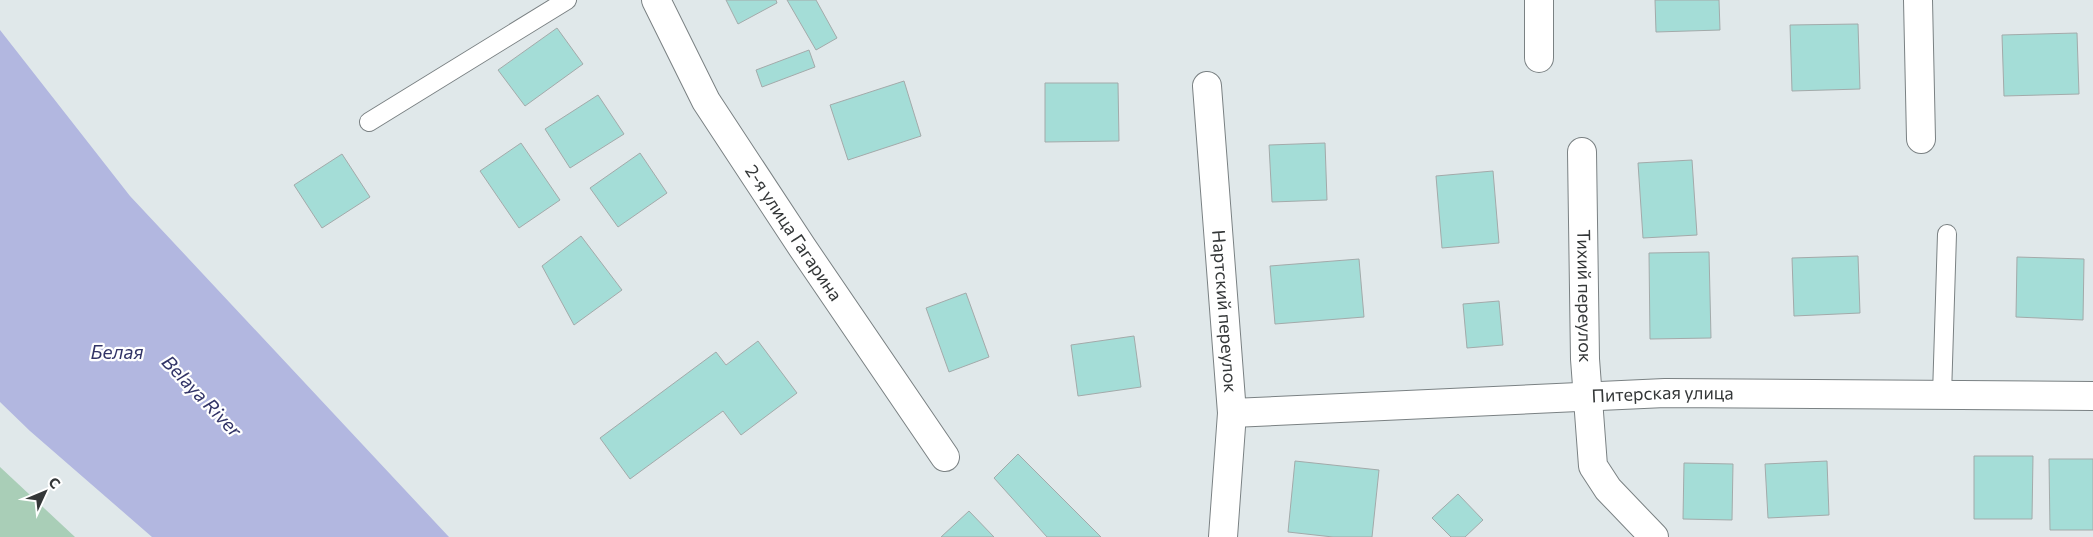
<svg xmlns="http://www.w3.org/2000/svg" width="2093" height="537" viewBox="0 0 2093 537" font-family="Commissioner,sans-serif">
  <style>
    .green { fill: #a9ceb7 }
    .water { fill: #b2b7e0 }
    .building { fill: #a4ddd7; stroke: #a3aaaa }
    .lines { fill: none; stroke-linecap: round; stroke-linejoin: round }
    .service-casing { stroke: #7a8183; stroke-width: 20 }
    .minor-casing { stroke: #7a8183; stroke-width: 30 }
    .service { stroke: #fff; stroke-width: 18 }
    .minor { stroke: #fff; stroke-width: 28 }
    .labels { text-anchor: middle; stroke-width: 4.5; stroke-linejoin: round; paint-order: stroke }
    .street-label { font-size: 18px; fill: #343738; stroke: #fff }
    .water-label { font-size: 19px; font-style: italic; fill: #323467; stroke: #fff }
  </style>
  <rect width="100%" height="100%" fill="#e0e8ea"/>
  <polygon class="green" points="0,467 75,537 0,537"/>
  <polygon class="water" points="0,30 130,196 449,537 152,537 30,431 0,402"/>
  <g class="building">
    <polygon points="726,0 776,0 777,3 738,24"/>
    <polygon points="787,0 816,0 837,38 816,50"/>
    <polygon points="1655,0 1719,0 1720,30 1656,32"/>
    <polygon points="1858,24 1860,89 1792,91 1790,25"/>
    <polygon points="557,28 583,64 525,106 498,70"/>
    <polygon points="2077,33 2079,94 2004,96 2002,35"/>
    <polygon points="809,50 815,67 762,87 756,70"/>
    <polygon points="904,81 921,136 848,160 830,105"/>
    <polygon points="1045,83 1118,83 1119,141 1045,142"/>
    <polygon points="598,95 624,134 570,168 545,129"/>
    <polygon points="521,143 560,200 519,228 480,171"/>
    <polygon points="1325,143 1327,200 1272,202 1269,145"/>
    <polygon points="640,153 667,193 618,227 590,188"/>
    <polygon points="342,154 370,197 322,228 294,185"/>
    <polygon points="1692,160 1697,235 1643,238 1638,163"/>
    <polygon points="1493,171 1499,243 1442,248 1436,176"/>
    <polygon points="581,236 622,290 574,325 542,266"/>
    <polygon points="1709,252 1711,338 1650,339 1649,253"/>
    <polygon points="1858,256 1860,313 1794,316 1792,258"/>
    <polygon points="2017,257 2084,259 2083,320 2016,317"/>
    <polygon points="1359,259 1364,317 1275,324 1270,266"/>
    <polygon points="966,293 989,357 949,372 926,308"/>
    <polygon points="1499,301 1503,345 1467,348 1463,304"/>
    <polygon points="1134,336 1141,387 1078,396 1071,345"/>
    <polygon points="758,341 797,393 741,435 723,411 630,479 600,438 716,352 726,365"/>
    <polygon points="1018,454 1101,537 1047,537 994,478"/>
    <polygon points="1974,456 2033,456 2032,519 1974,519"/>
    <polygon points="2049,459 2093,459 2093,530 2050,530"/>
    <polygon points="1295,461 1379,470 1372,537 1333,537 1288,532"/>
    <polygon points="1827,461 1829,515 1768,518 1765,464"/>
    <polygon points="1684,463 1733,464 1732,520 1683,519"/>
    <polygon points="1458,494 1483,520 1465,537 1451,537 1432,518"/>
    <polygon points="969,511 994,537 941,537"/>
  </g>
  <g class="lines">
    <defs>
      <g id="service">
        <polyline points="369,122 567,0"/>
        <polyline points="1942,395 1947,234"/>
      </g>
      <g id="minor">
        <path id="s1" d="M656 0 706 101 802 247 945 457"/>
        <polyline points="1918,0 1921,139"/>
        <polyline points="1539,58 1539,0"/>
        <path id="s2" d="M1207 86 1232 413 1223 537"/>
        <path id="s3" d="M1582 152 1585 359 1593 466 1608 489 1654 537"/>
        <path id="s4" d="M1232 413 1665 393 2093 396"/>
      </g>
    </defs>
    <use href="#service" class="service-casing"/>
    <use href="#minor" class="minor-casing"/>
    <use href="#service" class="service"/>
    <use href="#minor" class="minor"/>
  </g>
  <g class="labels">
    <g class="street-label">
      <text dy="6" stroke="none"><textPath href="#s1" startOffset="271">2-я улица Гагарина</textPath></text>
      <text dy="6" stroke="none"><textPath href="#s3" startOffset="144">Тихий переулок</textPath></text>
      <text dy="6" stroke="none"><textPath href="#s2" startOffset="226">Нартский переулок</textPath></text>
      <text dy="6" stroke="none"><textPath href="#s4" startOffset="431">Питерская улица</textPath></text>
    </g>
    <g class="water-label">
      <text x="117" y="359">Белая</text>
      <text transform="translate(202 396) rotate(46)" y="7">Belaya River</text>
    </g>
  </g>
  <g transform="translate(45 492) rotate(46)" stroke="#ffffff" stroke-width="4" paint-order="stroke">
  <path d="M0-4L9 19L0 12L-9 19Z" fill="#343738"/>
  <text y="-8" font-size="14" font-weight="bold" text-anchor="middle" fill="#343738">С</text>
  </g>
</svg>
